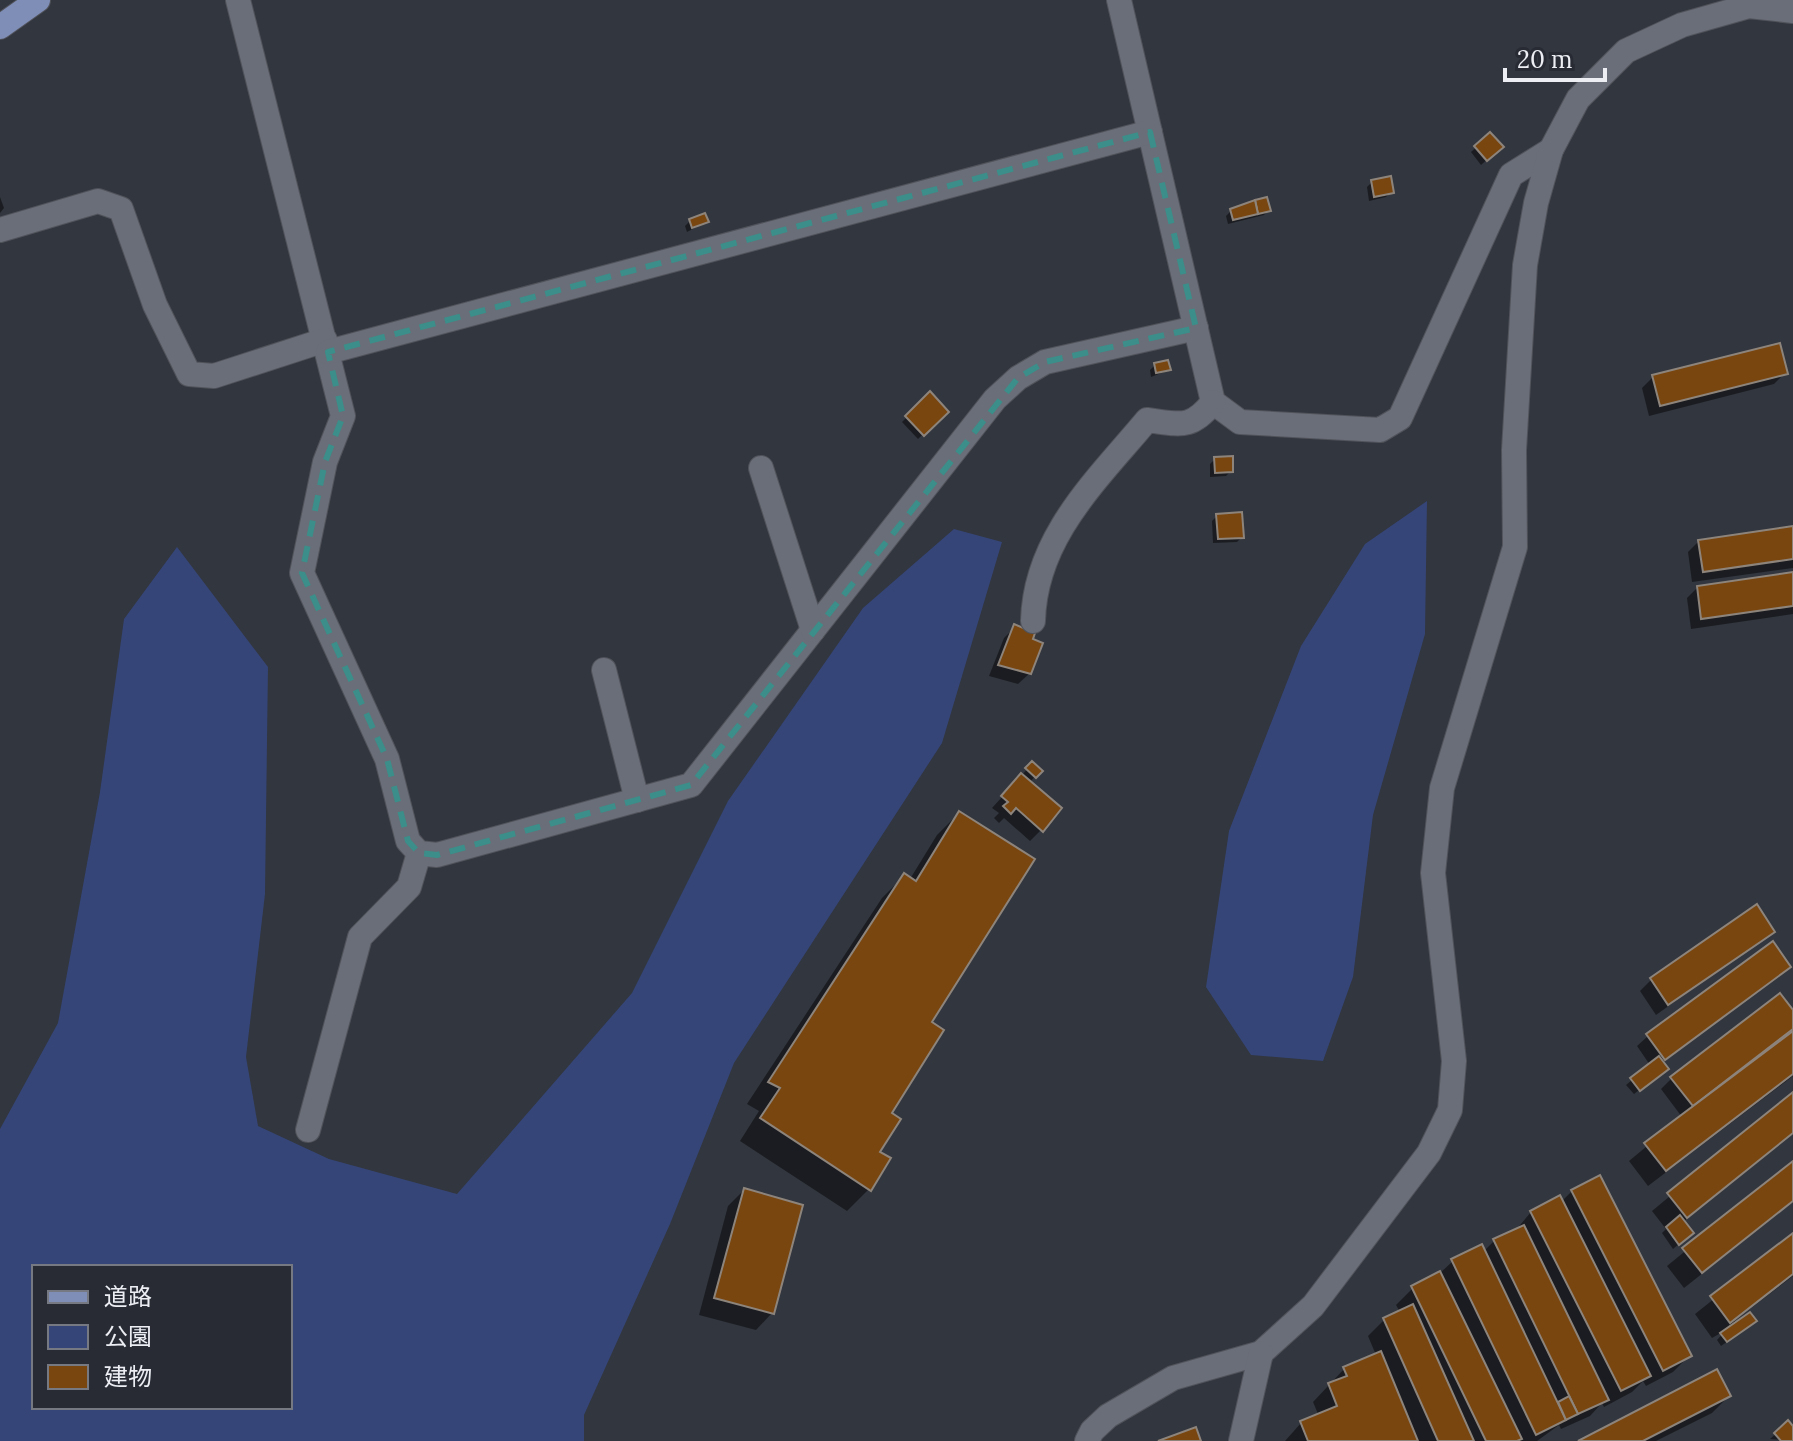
<svg xmlns="http://www.w3.org/2000/svg" width="1793" height="1441" viewBox="0 0 1793 1441" font-family="Lora,'Noto Sans JP',serif">
  <style>
    .green { fill: #354577; fill-rule: evenodd }
    .shadow { fill: #0007 }
    .building { fill: #7a460f; stroke: #8d847c; stroke-width: 2 }
    .lines { fill: none; stroke-linecap: round; stroke-linejoin: round }
    .minor-casing { stroke: #51535b; stroke-width: 26 }
    .major-casing { stroke: #51535b; stroke-width: 26 }
    .minor { stroke: #6a6e78; stroke-width: 24 }
    .major { stroke: #7f8eb7; stroke-width: 24 }
    .marked { fill: none; stroke: #3b8e89; stroke-width: 6; stroke-dasharray: 16 10; stroke-linejoin: round }
  </style>
  <rect width="100%" height="100%" fill="#32363e"/>
  <g class="green">
    <polygon points="1427,501 1425,634 1373,815 1353,977 1323,1061 1251,1055 1206,987 1229,831 1301,646 1365,544"/>
    <path d="M954 529 1002 542 942 743 734 1063 670 1224 584 1415V1441H0V1129L58 1023 100 792 124 619 177 547 268 667 265 894 246 1057 258 1126 329 1159 457 1194 632 993 728 801 863 608ZM34 1267H290V1407H34Z"/>
  </g>
  <g class="shadow">
    <polygon points="1490,135 1501,147 1481,165 1471,152"/>
    <polygon points="1372,182 1391,192 1386,197 1369,201 1367,187"/>
    <polygon points="0,197 4,208 0,213"/>
    <polygon points="1269,210 1264,215 1228,224 1226,216 1231,211"/>
    <polygon points="690,221 706,222 687,232 685,226"/>
    <polygon points="1155,365 1169,370 1151,377 1150,370"/>
    <polygon points="1785,373 1774,384 1649,416 1642,388 1653,377"/>
    <polygon points="930,394 946,412 918,439 902,422"/>
    <polygon points="1215,459 1231,471 1226,476 1210,477 1210,464"/>
    <polygon points="1217,516 1242,537 1237,542 1213,543 1212,521"/>
    <polygon points="1793,528 1793,568 1692,582 1688,552 1699,541"/>
    <polygon points="1793,574 1793,614 1691,629 1687,598 1698,587"/>
    <polygon points="1015,627 1030,673 1018,684 989,676 1004,638"/>
    <polygon points="1032,764 1040,771 1029,783 1041,830 1030,841 1004,818 999,823 994,818 999,813 992,808"/>
    <polygon points="959,813 929,1023 890,1114 869,1189 847,1211 740,1141 759,1111 747,1104 882,898 904,876 910,879 937,835"/>
    <polygon points="1772,932 1656,1015 1640,991 1651,980"/>
    <polygon points="1789,966 1662,1063 1661,1073 1634,1094 1626,1085 1650,1065 1637,1046 1648,1036"/>
    <polygon points="1793,1013 1793,1028 1786,1036 1793,1033 1793,1076 1648,1186 1629,1161 1682,1117 1661,1089 1672,1078"/>
    <polygon points="1793,1094 1793,1134 1683,1222 1687,1237 1673,1249 1662,1233 1666,1229 1652,1211"/>
    <polygon points="1793,1163 1793,1202 1684,1288 1667,1266"/>
    <polygon points="1599,1177 1690,1355 1673,1372 1646,1386 1643,1381 1632,1392 1604,1407 1602,1403 1590,1416 1561,1429 1559,1425 1537,1441 1285,1441 1301,1423 1318,1414 1313,1402 1345,1368 1376,1355 1368,1336 1385,1319 1400,1312 1396,1305 1413,1288 1439,1274 1453,1261 1483,1252 1494,1241 1515,1231 1531,1212 1561,1202 1572,1191"/>
    <polygon points="744,1190 772,1313 756,1330 699,1315 728,1206"/>
    <polygon points="1793,1236 1793,1276 1734,1321 1749,1326 1721,1346 1717,1340 1726,1330 1712,1338 1695,1314"/>
    <polygon points="1729,1396 1712,1413 1656,1441 1582,1441"/>
    <polygon points="1788,1423 1793,1430 1793,1441 1770,1439"/>
  </g>
  <g class="building">
    <polygon points="1490,132 1504,147 1487,161 1474,146"/>
    <polygon points="1391,176 1394,193 1374,197 1371,180"/>
    <polygon points="1267,197 1271,211 1258,214 1255,200"/>
    <polygon points="1255,200 1258,214 1233,220 1230,209"/>
    <polygon points="705,213 709,222 692,228 689,219"/>
    <polygon points="1780,343 1788,374 1660,406 1652,375"/>
    <polygon points="1168,360 1171,370 1156,373 1154,363"/>
    <polygon points="930,391 949,412 924,436 905,416"/>
    <polygon points="1233,456 1233,472 1215,473 1214,457"/>
    <polygon points="1242,512 1244,538 1218,539 1216,514"/>
    <polygon points="1793,526 1793,559 1703,572 1698,540"/>
    <polygon points="1793,572 1793,606 1701,619 1697,586"/>
    <polygon points="1014,624 1035,633 1033,639 1043,643 1031,674 998,665"/>
    <polygon points="1032,761 1043,771 1036,778 1025,768"/>
    <polygon points="1021,773 1062,808 1043,832 1016,808 1011,814 1003,806 1008,802 1001,796"/>
    <polygon points="959,811 1035,859 932,1022 944,1030 892,1113 901,1119 880,1152 891,1158 871,1191 760,1118 780,1088 768,1082 904,873 916,881"/>
    <polygon points="1757,904 1775,932 1668,1005 1650,978"/>
    <polygon points="1773,941 1791,967 1665,1060 1646,1034"/>
    <polygon points="1780,993 1793,1010 1793,1029 1693,1106 1670,1077"/>
    <polygon points="1793,1031 1793,1074 1666,1171 1644,1143"/>
    <polygon points="1659,1056 1669,1069 1640,1091 1630,1078"/>
    <polygon points="1793,1092 1793,1133 1687,1218 1667,1193"/>
    <polygon points="1793,1161 1793,1201 1702,1273 1682,1248"/>
    <polygon points="1600,1175 1692,1356 1663,1371 1571,1190"/>
    <polygon points="744,1188 803,1205 774,1314 714,1298"/>
    <polygon points="1560,1195 1651,1376 1621,1391 1530,1211"/>
    <polygon points="1680,1215 1694,1233 1679,1245 1666,1227"/>
    <polygon points="1524,1225 1609,1400 1578,1414 1493,1239"/>
    <polygon points="1793,1233 1793,1274 1730,1323 1710,1296"/>
    <polygon points="1482,1244 1566,1420 1536,1435 1451,1259"/>
    <polygon points="1440,1271 1522,1439 1517,1441 1486,1441 1411,1286"/>
    <polygon points="1413,1304 1474,1441 1438,1441 1383,1318"/>
    <polygon points="1750,1312 1757,1321 1727,1342 1720,1333"/>
    <polygon points="1381,1351 1418,1441 1308,1441 1300,1421 1337,1406 1328,1383 1347,1376 1343,1367"/>
    <polygon points="1717,1369 1731,1396 1643,1441 1578,1441"/>
    <polygon points="1569,1396 1578,1414 1566,1420 1558,1402"/>
    <polygon points="1788,1420 1793,1426 1793,1441 1781,1441 1774,1433"/>
    <polygon points="1196,1427 1201,1441 1158,1441"/>
  </g>
  <g class="lines">
    <defs>
      <g id="minor">
        <polyline points="238,0 343,416 325,462 302,573 387,759 408,841 419,853 437,855 691,785 995,399 1018,378 1045,362 1196,328"/>
        <polyline points="1119,0 1213,402 1240,422 1380,430 1400,418 1511,175 1551,150"/>
        <polyline points="0,230 98,201 121,209 155,305 189,374 214,376 325,340"/>
        <polyline points="328,352 1150,132"/>
        <polyline points="761,468 813,630"/>
        <path d="M1033 621C1035 537 1097 480 1147 420 1180 424 1191 430 1213 402"/>
        <polyline points="604,670 637,800"/>
        <polyline points="308,1130 360,937 409,887 419,853"/>
        <polyline points="1087,1441 1092,1431 1108,1416 1173,1378 1261,1353 1313,1306 1429,1153 1450,1110 1454,1061 1433,873 1442,788 1515,547 1514,450 1525,265 1536,203 1551,150 1578,99 1626,51 1682,25 1749,6 1793,11"/>
        <polyline points="1241,1441 1261,1353"/>
      </g>
      <polyline id="major" points="0,27 38,0"/>
    </defs>
    <use href="#minor" class="minor-casing"/>
    <use href="#major" class="major-casing"/>
    <use href="#minor" class="minor"/>
    <use href="#major" class="major"/>
  </g>
  <path class="marked" d="M1150 132 1196 328 1045 362 1018 378 691 785 437 855 419 853 408 841 387 759 302 573 325 462 343 416 328 352Z"/>
  <rect x="32" y="1265" width="260" height="144" fill="#282b34" stroke="#767981" stroke-width="2"/>
  <rect x="48" y="1291" width="40" height="12" fill="#7f8eb7" stroke="#767981" stroke-width="2"/>
  <text x="104" y="1305" font-size="24" fill="#eceef4">道路</text>
  <rect x="48" y="1325" width="40" height="24" fill="#354577" stroke="#767981" stroke-width="2"/>
  <text x="104" y="1345" font-size="24" fill="#eceef4">公園</text>
  <rect x="48" y="1365" width="40" height="24" fill="#7a460f" stroke="#767981" stroke-width="2"/>
  <text x="104" y="1385" font-size="24" fill="#eceef4">建物</text>
  <path d="M1505 68v12h100v-12" fill="none" stroke="#eceef4" stroke-width="4"/>
  <text x="1517" y="68" font-size="24" fill="#eceef4" stroke="#282b34" stroke-width="6" paint-order="stroke">20 m</text>
</svg>
